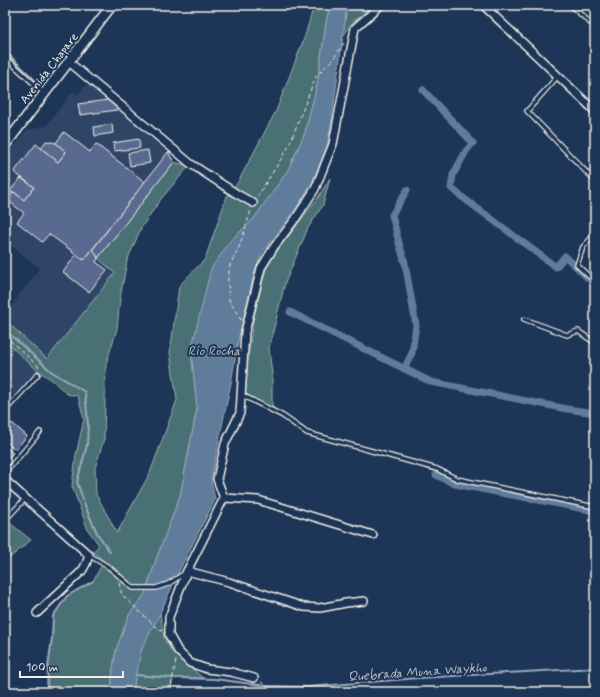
<svg xmlns="http://www.w3.org/2000/svg" width="600" height="697" viewBox="0 0 600 697" font-family="Mynerve,sans-serif">
  <style>
    .built { fill: #2f4568 }
    .green { fill: #487075; stroke: #9eb0ae }
    .water { fill: #607b9b; stroke: #9baaba }
    .lines { fill: none; stroke-linecap: round; stroke-linejoin: round }
    .stream { stroke: #9baaba; stroke-width: 2 }
    .canal { stroke: #607b9b; stroke-width: 7 }
    .building { fill: #596b8f; stroke: #f4f1e8 }
    .lane-casing { stroke: #f4f1e8; stroke-width: 6 }
    .street-casing { stroke: #f4f1e8; stroke-width: 10 }
    .secondary-casing { stroke: #f4f1e8; stroke-width: 12 }
    .path { stroke: #f4f1e8; stroke-width: 1; stroke-dasharray: 4 3; stroke-linecap: butt }
    .lane { stroke: #1d3557; stroke-width: 3.5 }
    .street { stroke: #1d3557; stroke-width: 7 }
    .secondary { stroke: #1d3557; stroke-width: 9 }
    .labels { text-anchor: middle; stroke-width: 4; stroke-linejoin: round; paint-order: stroke }
    .street-label { font-size: 12px; fill: #f4f1e8; stroke: #1d3557 }
    .water-label { font-size: 13px; font-style: italic; fill: #b9c2c9; stroke: #1d3557 }
  </style>
  <rect width="100%" height="100%" fill="#1d3557"/>
  <filter id="ink" filterUnits="userSpaceOnUse"><feTurbulence type="fractalNoise" baseFrequency=".025" numOctaves="2"/><feDisplacementMap in="SourceGraphic" scale="8" xChannelSelector="R" yChannelSelector="G"/><feConvolveMatrix kernelMatrix="1 2 1 2 8 2 1 2 1" color-interpolation-filters="sRGB"/></filter>
  <g filter="url(#ink)">
    <g class="built">
      <polygon points="88,83 168,152 174,162 98,258 115,273 47,359 5,320 5,314 40,268 5,241 5,158 27,130 46,126 73,91 78,95"/>
      <polygon points="5,341 37,370 5,404"/>
    </g>
    <g class="green">
      <polygon points="314,5 330,5 326,23 317,85 305,133 288,170 275,189 253,220 230,241 191,350 197,408 180,496 157,557 145,594 129,615 116,650 113,668 111,692 47,692 48,667 52,638 53,616 67,596 93,581 104,561 93,552 99,545 88,530 72,486 76,455 84,419 78,396 67,394 52,380 37,370 5,341 5,320 47,359 115,273 98,258 174,162 189,166 161,199 141,228 127,261 120,298 117,329 106,364 104,439 95,468 96,494 117,533 150,473 177,400 170,353 179,286 205,259 227,196 238,182 276,111 305,36"/>
      <polygon points="347,5 373,5 352,23 342,38"/>
      <polygon points="330,178 323,205 308,228 285,283 269,348 272,375 272,405 276,411 245,395 248,358 253,321 267,264 319,196"/>
      <polygon points="5,519 31,540 5,562"/>
      <polygon points="160,613 164,638 172,652 203,678 173,678 170,692 134,692 134,683 142,648"/>
    </g>
    <polygon class="water" points="330,5 347,5 332,119 327,147 312,183 297,207 263,252 255,270 239,336 231,383 223,421 211,480 215,500 183,563 160,613 142,648 134,683 134,692 111,692 113,668 116,650 129,615 145,594 157,557 180,496 197,408 191,350 211,269 230,241 253,220 288,170 305,133 317,85 326,23"/>
    <g class="lines">
      <g class="stream">
        <polyline points="5,51 42,87"/>
        <polyline points="5,330 52,372 85,392 88,424 87,445 77,482 86,508 97,533 110,552"/>
        <polyline points="136,675 173,678 215,679 267,686 308,687 419,678 595,668"/>
        <polyline points="47,692 48,667 52,638 53,616 67,596 93,581"/>
      </g>
      <g class="canal">
        <polyline points="423,90 473,143 466,151 453,175 451,188 462,197 556,267 565,256 595,285"/>
        <polyline points="290,312 431,382 567,409 595,413"/>
        <polyline points="404,369 412,353 416,325 405,263 399,243 392,215 407,190"/>
        <polyline points="436,475 455,484 595,511"/>
      </g>
    </g>
    <g class="building">
      <polygon points="108,100 117,108 117,110 80,115 78,104"/>
      <polygon points="112,124 113,133 95,136 94,127"/>
      <polygon points="64,132 90,152 96,144 145,182 84,260 49,234 42,242 17,222 24,213 7,200 14,192 24,200 34,187 14,172 36,144 58,162 66,152 56,143"/>
      <polygon points="139,139 140,148 114,151 113,143"/>
      <polygon points="46,141 56,143 66,152 58,162 41,148"/>
      <polygon points="148,150 150,163 130,166 128,153"/>
      <polygon points="168,152 174,162 98,258 93,249"/>
      <polygon points="21,178 34,187 24,200 14,192 8,193"/>
      <polygon points="93,249 98,258 96,262 107,270 89,292 63,272 76,255 84,260"/>
      <polygon points="12,423 27,436 15,450 5,440 5,431"/>
      <polygon points="5,446 13,453 5,462"/>
    </g>
    <g class="lines">
      <defs>
        <g id="lane">
          <polyline points="570,5 595,27"/>
          <polyline points="5,57 44,93"/>
          <polyline points="558,76 527,111 595,181"/>
          <polyline points="595,234 583,247 577,265 595,282"/>
          <polyline points="524,319 567,335 578,331 595,343"/>
          <polyline points="242,395 283,416 307,433 437,469 457,479 595,507"/>
          <polyline points="5,411 38,374"/>
          <polyline points="5,473 40,432"/>
          <polyline points="8,517 25,499"/>
          <polyline points="89,555 110,568 133,588 156,588 168,584 185,573"/>
        </g>
        <g id="street">
          <polyline points="483,5 595,111"/>
          <polyline points="69,62 191,164 237,194 253,203"/>
          <polyline points="5,480 89,555 86,564 82,571 37,613"/>
          <polyline points="224,498 258,500 373,535"/>
          <polyline points="187,571 229,582 304,607 320,608 346,603 364,601"/>
          <polyline points="254,678 231,672 207,669 190,663 178,651 169,635 169,617 187,571 224,498 217,479 225,444 240,413 245,332 261,268 274,247 296,218 315,189 333,144 355,28 381,5"/>
        </g>
        <polyline id="secondary" points="5,145 112,5"/>
      </defs>
      <use href="#lane" class="lane-casing"/>
      <use href="#street" class="street-casing"/>
      <use href="#secondary" class="secondary-casing"/>
      <g class="path">
        <polyline points="257,197 288,148 316,76 333,59 344,43"/>
        <polyline points="241,320 229,300 228,279 230,265 240,245 251,210"/>
        <polyline points="5,336 39,367 39,368"/>
        <polyline points="119,583 122,595 156,627 162,631"/>
        <polyline points="261,682 267,686 271,692"/>
        <polyline points="170,692 176,660"/>
      </g>
      <use href="#lane" class="lane"/>
      <use href="#street" class="street"/>
      <use href="#secondary" class="secondary"/>
    </g>
  </g>
  <g class="labels">
    <g class="street-label">
      <text transform="translate(49 68) rotate(-52)" y="4">Avenida Chapare</text>
    </g>
    <g class="water-label">
      <text x="214" y="355">Río Rocha</text>
      <text transform="translate(417 671) rotate(-4)" y="5">Quebrada Muna Waykho</text>
    </g>
  </g>
  <rect width="600" height="697" fill="none" stroke="#1d3557" stroke-width="20"/>
  <rect x="10" y="10" width="580" height="677" fill="none" stroke="#f4f1e8" stroke-width="1.5" filter="url(#ink)"/>
  <path d="M20 671v6h103v-6" fill="none" stroke="#f4f1e8" stroke-width="2"/>
  <text x="26" y="671" font-size="12" fill="#f4f1e8" stroke="#1d3557" stroke-width="3" paint-order="stroke">100 m</text>
</svg>
